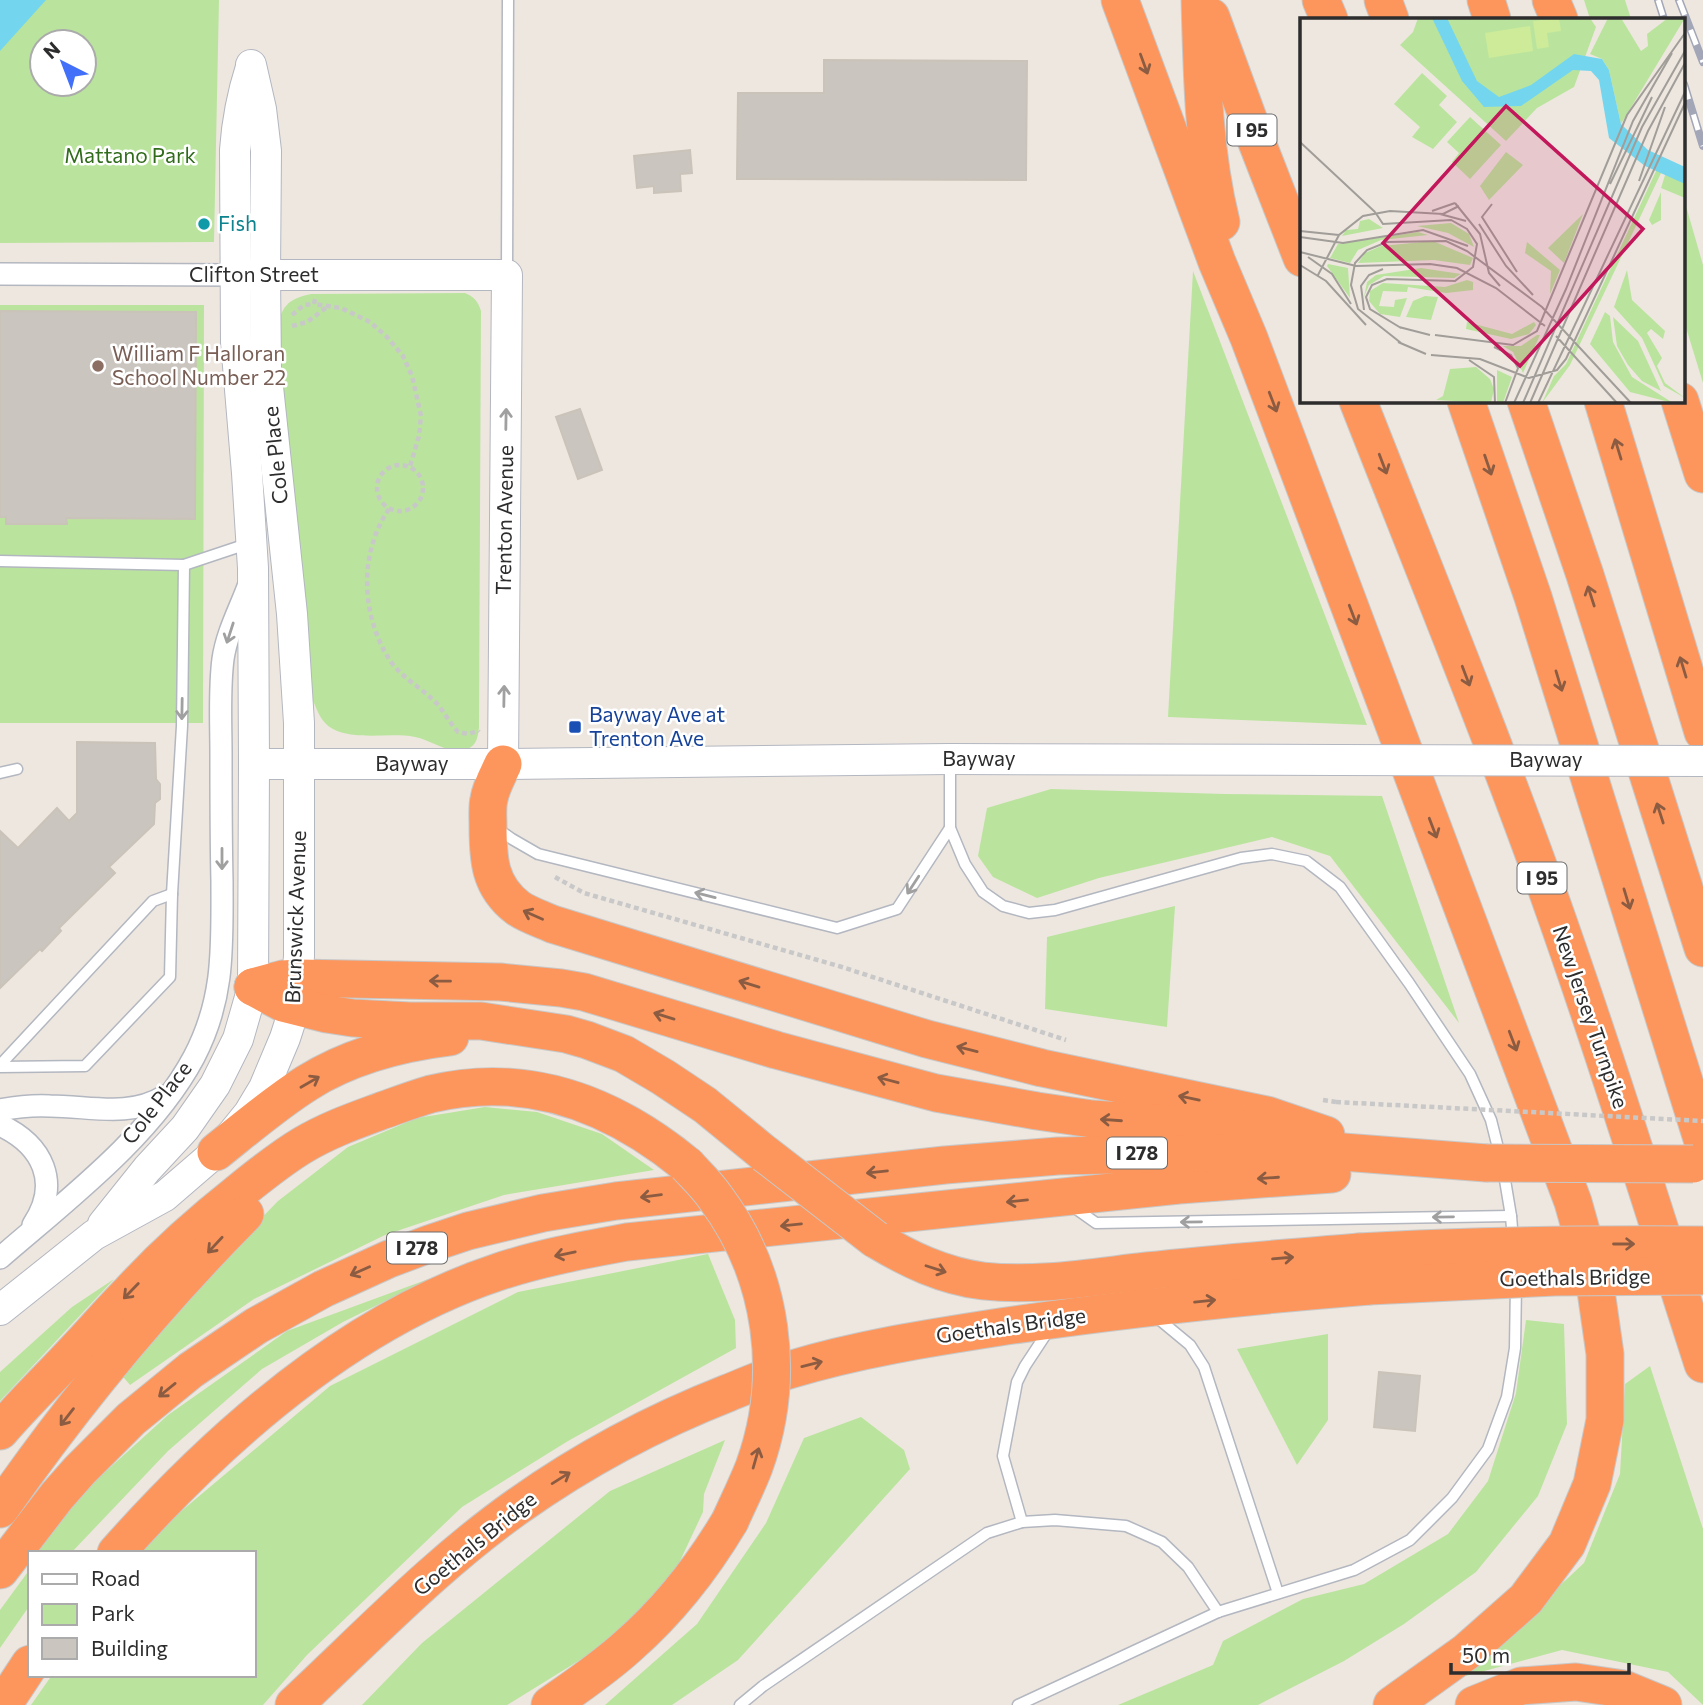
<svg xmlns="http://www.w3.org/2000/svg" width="1703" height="1705" viewBox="0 0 1703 1705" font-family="Commissioner,sans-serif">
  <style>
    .green { fill: #bae49d; fill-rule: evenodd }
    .water { fill: #74d6ee }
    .building { fill: #cac5be; stroke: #cac3b9; stroke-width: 2 }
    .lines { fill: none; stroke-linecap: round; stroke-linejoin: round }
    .lane-casing { stroke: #b3b7c0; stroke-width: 13 }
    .street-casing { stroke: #b3b7c0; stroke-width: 24 }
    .secondary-casing { stroke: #b3b7c0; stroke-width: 32 }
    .highway-casing { stroke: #c8c8c8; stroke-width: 39 }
    .path { stroke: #c8c8c8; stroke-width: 4.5; stroke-dasharray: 5 3.5; stroke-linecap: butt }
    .lane { stroke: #fff; stroke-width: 10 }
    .street { stroke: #fff; stroke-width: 21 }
    .secondary { stroke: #fff; stroke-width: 30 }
    .highway { stroke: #fd965c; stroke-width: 37 }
    .rail-casing { stroke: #a2a6b7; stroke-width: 8 }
    .rail { stroke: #fff; stroke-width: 5; stroke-dasharray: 16; stroke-linecap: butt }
    .secondary-bridge-casing { stroke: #b3b7c0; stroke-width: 32; stroke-linecap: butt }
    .highway-bridge-casing { stroke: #c8c8c8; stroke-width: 39; stroke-linecap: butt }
    .path-bridge { stroke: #c8c8c8; stroke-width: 4.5; stroke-dasharray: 5 3.5; stroke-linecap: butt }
    .secondary-bridge { stroke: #fff; stroke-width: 30 }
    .highway-bridge { stroke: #fd965c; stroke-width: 37 }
    .oneway { stroke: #8b5c42 }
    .oneway2 { stroke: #a0a0a0 }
    .culture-dot { fill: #0f9aa8; stroke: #fff; stroke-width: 2.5 }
    .education-dot { fill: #8d6e63; stroke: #fff; stroke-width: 2.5 }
    .transit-dot { fill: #1a4fb4; stroke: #fff; stroke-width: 2.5 }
    .labels { text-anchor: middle; stroke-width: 5; stroke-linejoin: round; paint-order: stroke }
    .shield { fill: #fff; stroke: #6c6c6c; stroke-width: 2 }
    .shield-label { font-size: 19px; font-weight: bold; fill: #2d2d2d }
    .park-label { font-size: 21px; fill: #316b1c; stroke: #fff }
    .culture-label { font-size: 21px; fill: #0d838f; stroke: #fff; text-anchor: start }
    .street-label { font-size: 21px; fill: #2d2d2d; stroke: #fff }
    .education-label { font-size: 21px; fill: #785e54; stroke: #fff; text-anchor: start }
    .transit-label { font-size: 21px; fill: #164399; stroke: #fff; text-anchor: start }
    .inset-road { fill: none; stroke: #a19d98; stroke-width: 2 }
    .view { fill: #c2185b; fill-opacity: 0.15; stroke: #c2185b; stroke-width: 3.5 }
    .inset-edge { fill: none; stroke: #2d2d2d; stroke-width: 3.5 }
  </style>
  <rect width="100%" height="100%" fill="#eee7e0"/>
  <g class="green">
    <path d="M0 0H219L214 242 0 243ZM42 42H84V84H42Z"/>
    <polygon points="1584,0 1625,0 1631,19 1590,19"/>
    <polygon points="1684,199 1703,265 1703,383 1684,321"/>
    <polygon points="1193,271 1367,725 1168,717"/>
    <path d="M465 293C474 297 478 301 481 311L479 727C478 736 477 746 467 749 450 756 432 740 415 737 390 732 356 741 333 729 321 723 317 710 312 698L303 575 277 331C281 307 287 299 311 294Z"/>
    <polygon points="0,305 204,305 203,723 0,723"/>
    <polygon points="1051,789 1225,794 1382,796 1459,1023 1330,856 1272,837 1099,878 1037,898 993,877 978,856 987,808"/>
    <polygon points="1175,906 1167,1027 1045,1009 1047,937"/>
    <polygon points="485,1107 537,1112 602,1134 654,1170 504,1195 385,1235 254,1299 130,1385 119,1372 194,1288 278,1201 348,1147 417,1118"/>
    <polygon points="708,1254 735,1320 736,1348 568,1441 462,1507 307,1655 263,1705 31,1705 52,1675 254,1675 254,1553 140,1553 154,1534 330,1386 518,1292"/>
    <polygon points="434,1277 343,1322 262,1369 168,1451 71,1553 42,1553 38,1546 73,1501 168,1415 287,1331"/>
    <polygon points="114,1279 0,1401 0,1372 72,1307"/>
    <polygon points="1526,1320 1564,1324 1567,1424 1538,1496 1476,1572 1404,1624 1344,1661 1258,1705 1118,1705 1213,1665 1223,1641 1303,1599 1364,1584 1448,1534 1488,1481 1516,1393"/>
    <polygon points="1328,1334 1328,1420 1297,1465 1237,1349"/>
    <polygon points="1650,1366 1703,1529 1703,1705 1668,1672 1562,1650 1462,1677 1584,1563 1620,1474 1625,1384"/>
    <polygon points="861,1417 904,1450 910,1469 738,1660 672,1705 605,1705 697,1624 766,1523 804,1438"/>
    <polygon points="725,1440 704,1494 703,1512 673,1576 614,1639 507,1705 362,1705 422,1643 610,1491"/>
    <polygon points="30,1569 30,1605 0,1648 0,1610"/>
  </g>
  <polygon class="water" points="0,0 46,0 0,51"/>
  <g class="building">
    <polygon points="824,60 1027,61 1026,180 737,179 738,93 824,93"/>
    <polygon points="690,150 692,173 680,174 681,191 654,193 654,186 637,188 634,156"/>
    <polygon points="0,311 196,312 195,519 66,518 67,524 6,524 6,517 0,517"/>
    <polygon points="580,409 602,470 578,479 556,417"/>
    <polygon points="77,742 155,743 156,779 160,784 160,799 155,803 154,824 109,867 115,873 59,928 61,931 42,951 40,949 0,988 0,831 18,848 57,808 69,821 77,813"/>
    <polygon points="1379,1372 1420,1376 1415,1431 1374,1427"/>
  </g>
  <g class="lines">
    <defs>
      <g id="lane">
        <polyline points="507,274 508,0"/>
        <polyline points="0,561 184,565"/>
        <polyline points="950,762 950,828 965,864 983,892 1003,906 1029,913 1055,910 1241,858 1272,854 1306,861 1340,887 1409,983 1470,1074 1491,1120 1503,1168 1511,1216 1513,1240"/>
        <polyline points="0,773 17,769"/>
        <polyline points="495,827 512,839 538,854 837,928 897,909 950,828"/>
        <polyline points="0,1065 153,901 172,894"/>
        <polyline points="0,1067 85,1066 170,977 172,894 182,726 184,565 250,543"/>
        <polyline points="1072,1206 1096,1223 1511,1216"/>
        <polyline points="1155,1316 1190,1345 1204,1367 1278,1593"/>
        <polyline points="1022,1522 1003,1456 1017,1382 1025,1366 1050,1328"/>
        <polyline points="740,1705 763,1686 987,1533 1022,1522 1055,1520 1126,1526 1162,1542 1188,1567 1218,1612"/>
        <polyline points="1018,1705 1218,1612 1354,1570 1410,1540 1452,1498 1488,1449 1507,1397 1515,1348 1516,1284"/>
      </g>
      <g id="street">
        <polyline points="0,274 235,275"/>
        <path d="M0 1110C16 1107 33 1105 50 1106 90 1106 129 1118 165 1096"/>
        <path d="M0 1125C43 1145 61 1183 33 1225"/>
        <path d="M0 1258C67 1200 152 1136 194 1057 225 998 222 946 222 881 221 839 221 797 221 754 221 723 219 690 223 659 227 632 240 609 249 584"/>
      </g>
      <g id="secondary">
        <polyline points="244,275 507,275 503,764"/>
        <polyline points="254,764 503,764 950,759 1337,760"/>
        <path d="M103 1224 147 1169 185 1128 215 1085 238 1039 253 987 254 764 253 568 247 473 236 342 235 150C237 121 242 95 251 67"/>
        <polyline points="0,1310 94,1235 165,1196 216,1152 232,1134 249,1113 264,1088 285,1038 295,1007 299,956 299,723 292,614 266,368 265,275 266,151 261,109 251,65"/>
      </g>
      <g id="highway">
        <polyline points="1120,0 1217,262 1249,338 1573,1202 1594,1277 1605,1354 1605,1420 1592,1484 1567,1544 1526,1599 1466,1652 1392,1705"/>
        <path d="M1200 0C1202 74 1203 149 1221 222"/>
        <polyline points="1321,0 1329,19"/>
        <polyline points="1383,0 1390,19"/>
        <polyline points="1486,0 1492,19"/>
        <polyline points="1551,0 1559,19"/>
        <polyline points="1211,17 1256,140 1302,258"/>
        <path d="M1358 401C1422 564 1488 726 1547 890 1603 1047 1652 1206 1703 1364"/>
        <polyline points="1466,401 1533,597 1703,1142"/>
        <polyline points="1526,401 1585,575 1703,948"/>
        <polyline points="1603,401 1703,732"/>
        <polyline points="1680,401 1703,474"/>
        <path d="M503 764C498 775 491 787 489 799 487 807 488 817 488 826 488 859 489 886 518 908 528 915 541 919 552 924L927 1039 1042 1068 1267 1115 1326 1135"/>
        <polyline points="253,987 283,979 298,978 500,982 561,988 584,992 776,1050 936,1093 1037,1111 1092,1119 1257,1130"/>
        <polyline points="253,987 283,1003 327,1014 353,1018 410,1021 481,1021 566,1034 587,1040 624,1054 663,1077 705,1105 765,1154"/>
        <path d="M216 1152C245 1129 275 1103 307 1083 348 1057 401 1043 450 1037"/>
        <path d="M875 1239C908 1259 943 1276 983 1281 1037 1287 1093 1277 1147 1271 1218 1263 1289 1258 1359 1252"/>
        <path d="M0 1431C24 1403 51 1377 76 1350 94 1331 111 1311 130 1292 163 1256 201 1222 239 1192 260 1175 281 1158 303 1145 328 1130 354 1121 381 1111 398 1105 414 1099 431 1094 527 1071 613 1104 687 1165"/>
        <path d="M0 1509C73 1404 155 1305 245 1214"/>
        <path d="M116 1553C218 1438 350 1321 498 1272 540 1258 584 1250 627 1242L1179 1185 1332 1174"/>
        <polyline points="0,1570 57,1496 80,1470 131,1419 191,1370 256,1326 323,1289 389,1259 429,1244 468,1231 543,1213 616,1201 945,1165 1058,1156 1330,1151 1486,1163"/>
        <polyline points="3,1705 30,1664"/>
        <path d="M294 1705C367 1637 436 1564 518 1506 583 1460 654 1422 728 1393 748 1385 768 1376 789 1370 858 1349 929 1338 1000 1327 1123 1309 1246 1296 1369 1286"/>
        <path d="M550 1705C577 1686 604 1668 628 1646 669 1610 702 1568 730 1521"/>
        <polyline points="1474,1705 1521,1686 1576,1682 1624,1689 1663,1705"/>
      </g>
    </defs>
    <use href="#lane" class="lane-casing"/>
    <use href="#street" class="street-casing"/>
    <use href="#secondary" class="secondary-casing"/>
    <use href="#highway" class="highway-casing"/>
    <g class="path">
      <polyline points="315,299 314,304 341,308 370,322 387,337 403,356 412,376 421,416 419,436 410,466"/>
      <polyline points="292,315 304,305 314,304"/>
      <polyline points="292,326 307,322 327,307"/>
      <circle cx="400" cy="488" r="23"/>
      <path d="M389 509C358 554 361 617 391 662 402 677 418 686 431 698 442 707 448 721 458 732L468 734 478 731 479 732"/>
      <polyline points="555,877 584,893 842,967 1066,1040"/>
      <polyline points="1323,1100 1336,1102"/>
    </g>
    <use href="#lane" class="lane"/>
    <use href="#street" class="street"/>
    <use href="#secondary" class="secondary"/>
    <use href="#highway" class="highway"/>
    <defs>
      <g id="rail">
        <polyline points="1658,0 1664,19"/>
        <polyline points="1679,0 1703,62"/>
        <polyline points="1684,84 1703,146"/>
      </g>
    </defs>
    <use href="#rail" class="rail-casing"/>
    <use href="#rail" class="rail"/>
    <defs>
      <polyline id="secondary-bridge" points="1337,760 1703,761"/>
      <g id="highway-bridge">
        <polyline points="765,1154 875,1239"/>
        <polyline points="1486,1163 1693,1164"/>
        <path d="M687 1165C696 1175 707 1185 715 1197 773 1274 787 1376 754 1467 747 1485 738 1503 730 1521"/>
        <path d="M1359 1252C1474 1245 1588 1244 1703 1245"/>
        <polyline points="1369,1286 1555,1277 1703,1276"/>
      </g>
    </defs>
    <use href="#secondary-bridge" class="secondary-bridge-casing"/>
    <use href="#highway-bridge" class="highway-bridge-casing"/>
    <polyline class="path-bridge" points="1336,1102 1703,1121"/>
    <use href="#secondary-bridge" class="secondary-bridge"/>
    <use href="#highway-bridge" class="highway-bridge"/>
  </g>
  <defs><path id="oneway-shaft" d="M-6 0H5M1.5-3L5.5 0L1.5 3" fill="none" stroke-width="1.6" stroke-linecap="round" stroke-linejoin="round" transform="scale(1.75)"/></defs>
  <g class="oneway">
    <use href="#oneway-shaft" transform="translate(1144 64) rotate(70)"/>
    <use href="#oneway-shaft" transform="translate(1273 402) rotate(69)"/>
    <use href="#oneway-shaft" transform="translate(1618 449) rotate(-107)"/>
    <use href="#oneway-shaft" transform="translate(1383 464) rotate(69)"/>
    <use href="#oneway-shaft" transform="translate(1488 465) rotate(71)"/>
    <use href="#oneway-shaft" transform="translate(1591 596) rotate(-108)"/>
    <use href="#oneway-shaft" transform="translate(1353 615) rotate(69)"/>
    <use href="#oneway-shaft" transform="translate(1683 667) rotate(-107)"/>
    <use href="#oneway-shaft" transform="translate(1466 676) rotate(69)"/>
    <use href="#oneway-shaft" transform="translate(1559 681) rotate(73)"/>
    <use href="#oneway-shaft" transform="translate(1660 813) rotate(-108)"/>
    <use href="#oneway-shaft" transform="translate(1433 828) rotate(69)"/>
    <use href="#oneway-shaft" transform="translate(1627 899) rotate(73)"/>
    <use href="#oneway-shaft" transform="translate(533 915) rotate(-156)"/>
    <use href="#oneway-shaft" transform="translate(440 981) rotate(-179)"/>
    <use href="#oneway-shaft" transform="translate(749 984) rotate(-163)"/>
    <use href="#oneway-shaft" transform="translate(664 1016) rotate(-163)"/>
    <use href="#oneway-shaft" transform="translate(1513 1041) rotate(69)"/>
    <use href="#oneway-shaft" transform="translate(967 1049) rotate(-166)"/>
    <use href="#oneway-shaft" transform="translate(888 1080) rotate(-165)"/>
    <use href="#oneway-shaft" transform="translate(310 1082) rotate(-30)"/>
    <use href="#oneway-shaft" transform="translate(1189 1098) rotate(-168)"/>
    <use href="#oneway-shaft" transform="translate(1111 1120) rotate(-176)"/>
    <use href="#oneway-shaft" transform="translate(877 1172) rotate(174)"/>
    <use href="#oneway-shaft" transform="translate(1268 1178) rotate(176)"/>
    <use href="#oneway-shaft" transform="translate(651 1196) rotate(173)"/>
    <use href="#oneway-shaft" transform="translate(1017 1201) rotate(174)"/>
    <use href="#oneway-shaft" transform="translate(791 1225) rotate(174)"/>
    <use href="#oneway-shaft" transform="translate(1624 1244)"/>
    <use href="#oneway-shaft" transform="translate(215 1245) rotate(133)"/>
    <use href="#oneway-shaft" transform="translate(565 1254) rotate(168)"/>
    <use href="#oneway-shaft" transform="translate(1283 1258) rotate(-5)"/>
    <use href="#oneway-shaft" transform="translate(936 1269) rotate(18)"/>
    <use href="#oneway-shaft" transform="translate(360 1271) rotate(156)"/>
    <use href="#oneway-shaft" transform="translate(131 1291) rotate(134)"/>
    <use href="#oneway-shaft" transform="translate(1205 1301) rotate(-6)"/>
    <use href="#oneway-shaft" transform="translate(812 1364) rotate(-14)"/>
    <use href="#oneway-shaft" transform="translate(167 1390) rotate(141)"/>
    <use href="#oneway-shaft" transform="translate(67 1417) rotate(128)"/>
    <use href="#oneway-shaft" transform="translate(756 1458) rotate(-74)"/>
    <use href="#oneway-shaft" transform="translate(561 1478) rotate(-32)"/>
  </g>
  <g class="oneway2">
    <use href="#oneway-shaft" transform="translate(506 419) rotate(-89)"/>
    <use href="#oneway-shaft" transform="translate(230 633) rotate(108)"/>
    <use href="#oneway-shaft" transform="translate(504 696) rotate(-89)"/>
    <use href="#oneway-shaft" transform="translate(182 709) rotate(91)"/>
    <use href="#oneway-shaft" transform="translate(222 859) rotate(90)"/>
    <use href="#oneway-shaft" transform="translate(913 885) rotate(123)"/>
    <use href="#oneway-shaft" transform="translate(705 895) rotate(-166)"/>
    <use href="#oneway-shaft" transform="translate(1443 1217) rotate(179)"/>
    <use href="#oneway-shaft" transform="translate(1191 1222) rotate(179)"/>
  </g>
  <circle class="culture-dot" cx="204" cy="224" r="7"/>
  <circle class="education-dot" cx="98" cy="366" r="7"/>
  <rect class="transit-dot" x="568" y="720" width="14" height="14" rx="3.5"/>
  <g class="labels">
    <g class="shield">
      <rect x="1227.5" y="114.5" width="49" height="31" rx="5"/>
      <rect x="1517.5" y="862.5" width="49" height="31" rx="5"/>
      <rect x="1107" y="1137.5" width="60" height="31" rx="5"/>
      <rect x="387" y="1232.5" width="60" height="31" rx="5"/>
    </g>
    <g class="shield-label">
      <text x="1252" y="137">I 95</text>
      <text x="1542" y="885">I 95</text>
      <text x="1137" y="1160">I 278</text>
      <text x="417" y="1255">I 278</text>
    </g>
    <g class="park-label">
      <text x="130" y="163">Mattano Park</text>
    </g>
    <g class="culture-label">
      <text x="218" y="231">Fish</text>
    </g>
    <g class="street-label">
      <text x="254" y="282">Clifton Street</text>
      <text transform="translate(276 455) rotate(-96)" y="7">Cole Place</text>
      <text transform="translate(505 520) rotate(-89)" y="7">Trenton Avenue</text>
      <text x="979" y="766">Bayway</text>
      <text x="1546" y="767">Bayway</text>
      <text x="412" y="771">Bayway</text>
      <text transform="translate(296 917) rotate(-88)" y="7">Brunswick Avenue</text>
      <text transform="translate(1590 1017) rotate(71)" y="7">New Jersey Turnpike</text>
      <text transform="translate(157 1103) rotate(-52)" y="7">Cole Place</text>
      <text transform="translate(1575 1278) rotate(-1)" y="7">Goethals Bridge</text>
      <text transform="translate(1011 1326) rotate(-8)" y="7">Goethals Bridge</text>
      <text transform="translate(475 1544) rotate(-39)" y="7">Goethals Bridge</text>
    </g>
    <g class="education-label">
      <text x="112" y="361">William F Halloran<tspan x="112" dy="24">School Number 22</tspan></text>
    </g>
    <g class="transit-label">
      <text x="589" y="722">Bayway Ave at<tspan x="589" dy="24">Trenton Ave</tspan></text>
    </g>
  </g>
  <g transform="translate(1300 18)">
    <rect width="385" height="385" fill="#eee7e0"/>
    <path d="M118 0H290L296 9 274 69 237 90 206 123 100 27 113 14ZM308 0H321L341 33 348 28 347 16 368 0H385L321 106 309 52 302 41 290 36ZM122 55 147 78 139 87 157 104 133 131 112 119 120 109 94 86ZM170 99 201 127 170 161 152 144 159 135 147 124ZM206 134 223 147 189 182 180 168ZM357 151 362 153 270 347 242 385 254 358 266 346ZM366 154 385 166V180L361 170ZM361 174V202L352 207 349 202ZM283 196 264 245 248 230ZM69 201 83 210 42 218 46 212 58 211 60 203ZM151 205 169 216 174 229 148 215 117 208ZM118 214 128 217 81 222 58 232 50 245 30 240 38 226ZM133 223 173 240 170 247 134 242 58 245 65 235 81 228ZM227 224 260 252 250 276 251 253 225 235ZM28 246 48 250 50 280 27 248ZM121 250 161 256 154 260 84 258 69 267 64 279 67 264 76 257ZM327 252 332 282 365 313 363 321 351 311 347 315 362 340 357 348 365 365 385 380 364 368 342 320 314 289ZM167 262 173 264V272L146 275 108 269 107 274 83 273 79 288 94 289 95 282 107 280 100 299 80 296 69 283 70 273 83 265 145 269ZM125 278 138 279 131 302 106 299 113 283ZM305 294 310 298 313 324 332 359 373 385 330 374 290 326ZM313 299 338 323 361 373 342 363 328 347 317 328ZM167 304 212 316 234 304 236 307 229 316 211 321 166 311ZM237 317H240L223 355 213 334 203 328H221ZM176 349 190 361 194 371 191 385 136 382 143 378 150 351ZM197 352 212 359 203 385H197Z" fill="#bae49d"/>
    <path d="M259 0 261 13 247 15 249 29 237 31 233 3ZM230 8 233 33 189 40 185 15Z" fill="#cdeb99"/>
    <path d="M132 0H147L177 63 199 79 231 67 274 36 302 41 309 52 321 106 348 132 385 149V166L345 148 309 120 299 62 291 53 273 52 221 88 184 89 162 63Z" fill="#74d6ee"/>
    <path class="inset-road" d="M0 124 75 194M339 163 365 89M310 166 352 79M155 185 180 216 189 255 200 268M192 186 182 199 217 254M132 193 155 185M75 194 83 206 151 202 167 211 177 226 173 249 155 263 87 261 72 267 66 279 70 291 101 310M140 196 166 203M179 206 206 248 233 277M0 213 39 217M0 219 43 225 123 212 168 228M0 234 56 248 130 246 157 250 196 270 245 308M8 239 32 256 51 286M0 247 26 263 66 307M18 257 39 217 63 198 90 193 143 196 159 188M64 292 61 268 69 257 83 251M99 309 130 317M135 317 213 327 237 313 327 97 385 15M256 318 317 385M98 324 126 336M101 325 58 291 51 267 55 245 67 232 87 224 146 223 167 233 242 289 331 385M194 329 211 337 218 350 205 385M131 337 180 341 229 360 257 352 266 341 385 85M169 342 194 359 195 385M214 385 266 271 333 103 372 35M223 385 342 109 385 33M230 385 348 113 385 45M238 385 385 74"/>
    <path class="view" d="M206 88 343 211 220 348 83 225Z"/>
    <rect width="385" height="385" class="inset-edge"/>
  </g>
  <rect x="28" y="1551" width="228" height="126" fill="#ffffff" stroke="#ababab" stroke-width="2"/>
  <rect x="42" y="1574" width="35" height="10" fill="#ffffff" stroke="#ababab" stroke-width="2"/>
  <text x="91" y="1586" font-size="21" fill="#2d2d2d">Road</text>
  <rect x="42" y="1604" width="35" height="21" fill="#bae49d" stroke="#ababab" stroke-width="2"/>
  <text x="91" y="1621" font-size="21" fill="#2d2d2d">Park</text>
  <rect x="42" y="1638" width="35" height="21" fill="#cac5be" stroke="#ababab" stroke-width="2"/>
  <text x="91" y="1656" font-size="21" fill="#2d2d2d">Building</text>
  <g transform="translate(63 63) rotate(318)"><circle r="33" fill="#ffffff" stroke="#ababab" stroke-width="2"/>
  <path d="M0-5L12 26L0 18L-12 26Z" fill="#4270f9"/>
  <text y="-10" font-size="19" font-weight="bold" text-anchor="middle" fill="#2d2d2d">N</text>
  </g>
  <path d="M1451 1663v10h178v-10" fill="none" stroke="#2d2d2d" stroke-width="3.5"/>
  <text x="1462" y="1663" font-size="21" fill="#2d2d2d" stroke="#ffffff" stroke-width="5" paint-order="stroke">50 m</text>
</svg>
